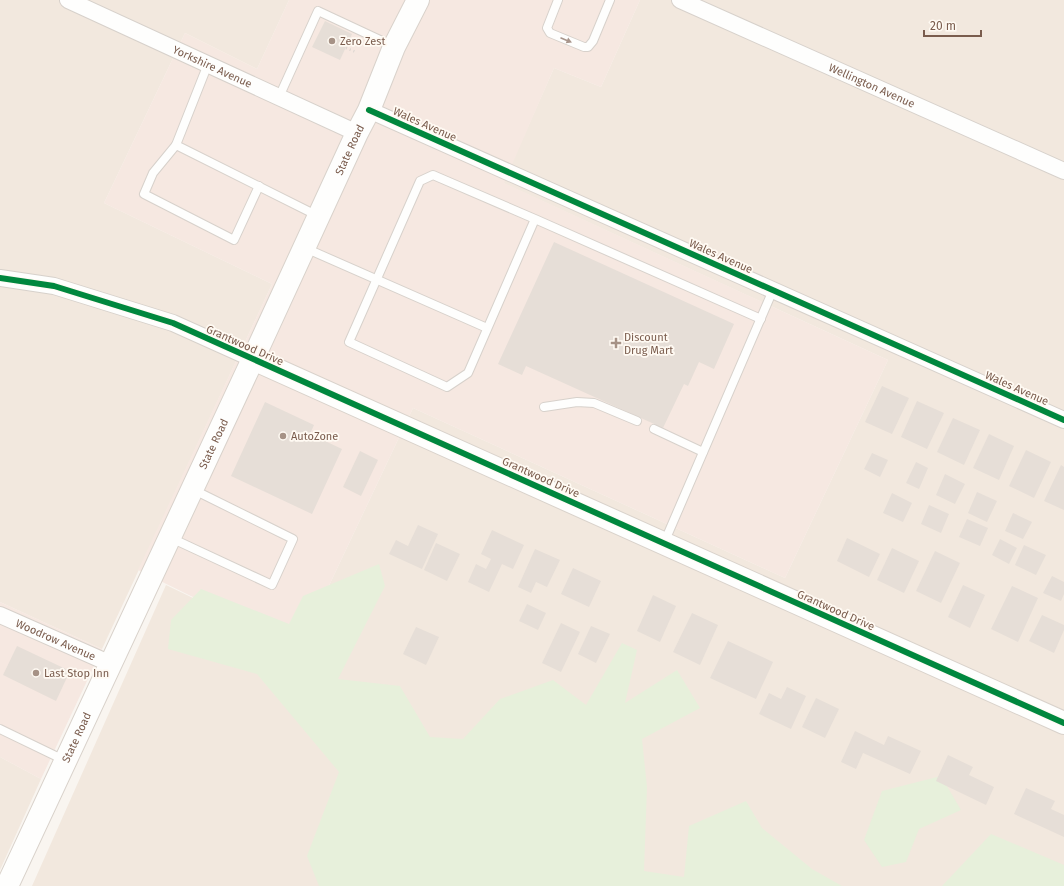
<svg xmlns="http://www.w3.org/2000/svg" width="1064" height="886" viewBox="0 0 1064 886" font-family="'Fira Sans',sans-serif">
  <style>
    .residential { fill: #f2e8de }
    .commercial { fill: #f6e8e1 }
    .green { fill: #e7f0db }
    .building { fill: #e6ded7 }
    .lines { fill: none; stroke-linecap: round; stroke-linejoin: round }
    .lane-casing { stroke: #d7d1cb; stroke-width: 10 }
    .street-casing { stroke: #d7d1cb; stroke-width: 18 }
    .secondary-casing { stroke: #d9d2cb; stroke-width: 24 }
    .path { stroke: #dcd5d0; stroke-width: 2.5; stroke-dasharray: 1 3; stroke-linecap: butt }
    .lane { stroke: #fefefd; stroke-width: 8 }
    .street { stroke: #fefefd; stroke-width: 16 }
    .secondary { stroke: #fefefd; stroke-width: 22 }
    .cycleway-casing { stroke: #fffaf3; stroke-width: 8 }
    .cycleway { stroke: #00873e; stroke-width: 6 }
    .oneway { fill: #a8958b }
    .poi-dot { fill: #a69286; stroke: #fffaf3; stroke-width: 1.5 }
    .labels { text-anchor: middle; stroke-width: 3.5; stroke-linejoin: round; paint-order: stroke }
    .poi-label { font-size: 11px; fill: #7a5c4d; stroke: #fffaf3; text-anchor: start }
    .street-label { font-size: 11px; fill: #7a5c4d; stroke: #fffaf3 }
  </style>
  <rect width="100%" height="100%" fill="#f9f5f0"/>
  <g class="residential">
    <polygon points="0,0 289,0 257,69 185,33 104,203 272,284 102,649 0,602"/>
    <polygon points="640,0 1064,0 1064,886 32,886 166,585 299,649 413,408 785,578 888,360 503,183 554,68 601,87"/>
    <polygon points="0,757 41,779 0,870"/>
  </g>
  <g class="commercial">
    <polygon points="289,0 640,0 601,87 554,68 504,183 888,360 785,578 413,408 299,649 138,570 272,284 104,203 185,33 257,69"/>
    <polygon points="0,602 102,649 41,779 0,757"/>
  </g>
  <g class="green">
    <polygon points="379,564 385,586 338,679 400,686 430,737 463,739 500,699 553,680 586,705 622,643 637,650 625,703 677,670 700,708 642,739 647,787 644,871 684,877 689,826 746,801 762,828 812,869 842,886 319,886 307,856 339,772 257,674 168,649 171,620 201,589 289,624 303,596"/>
    <polygon points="941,776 961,810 919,829 906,862 882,867 864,840 882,791"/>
    <polygon points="991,834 1064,865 1064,886 942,886"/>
  </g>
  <g class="building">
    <polygon points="325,21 352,34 340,60 312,47"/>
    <polygon points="554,242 734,324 714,369 699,362 688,386 684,384 663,428 526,366 522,375 498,364"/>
    <polygon points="882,386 909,398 892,434 865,422"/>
    <polygon points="917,401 944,413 927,449 901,437"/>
    <polygon points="265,402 314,425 310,434 342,449 312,514 231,476"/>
    <polygon points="953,418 980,430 964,465 937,452"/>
    <polygon points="989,434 1014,446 999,480 973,468"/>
    <polygon points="1026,450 1051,462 1034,498 1009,486"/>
    <polygon points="360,451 378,460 361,496 343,487"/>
    <polygon points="872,453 888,460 880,477 864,469"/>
    <polygon points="916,462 928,468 919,489 906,483"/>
    <polygon points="1061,465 1064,467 1064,510 1044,501"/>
    <polygon points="945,474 965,484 955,504 936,495"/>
    <polygon points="977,492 997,501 987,522 968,513"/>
    <polygon points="892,493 912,503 903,522 883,513"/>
    <polygon points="929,505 949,514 941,533 921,524"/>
    <polygon points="1013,513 1032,522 1023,539 1005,531"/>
    <polygon points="967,519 988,528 980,546 959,537"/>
    <polygon points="418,525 438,534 422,569 389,554 396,540 408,546"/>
    <polygon points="492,530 524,545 513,569 502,564 489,592 468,582 476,564 486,569 491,559 481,554"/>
    <polygon points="847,538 880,554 869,577 837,561"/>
    <polygon points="1000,539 1017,548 1009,564 992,555"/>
    <polygon points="436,543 460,554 447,581 424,570"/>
    <polygon points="1024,545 1046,555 1036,575 1015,565"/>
    <polygon points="892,548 919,561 904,593 877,580"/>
    <polygon points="535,549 560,560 547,587 536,582 531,593 518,587"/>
    <polygon points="935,551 960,563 941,603 916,591"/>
    <polygon points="573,568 601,581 589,607 561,594"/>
    <polygon points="1052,576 1064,582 1064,594 1061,601 1043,593"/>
    <polygon points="963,585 985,595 970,628 948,617"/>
    <polygon points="1012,586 1038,598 1018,642 991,629"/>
    <polygon points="653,595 676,606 660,642 637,631"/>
    <polygon points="527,604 546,613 538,630 519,621"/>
    <polygon points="692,613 718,625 700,665 673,652"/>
    <polygon points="1042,615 1064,625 1064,630 1054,653 1029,641"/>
    <polygon points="561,623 580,632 561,672 542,663"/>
    <polygon points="591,626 610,634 596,663 578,654"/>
    <polygon points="416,627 439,637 426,665 403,654"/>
    <polygon points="728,641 773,662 756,699 710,678"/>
    <polygon points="17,646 70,671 56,701 3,675"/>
    <polygon points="787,687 806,696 791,729 759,714 769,693 781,699"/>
    <polygon points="816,698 839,709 825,738 802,727"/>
    <polygon points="855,731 884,745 888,736 921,751 910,774 863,753 856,769 841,762"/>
    <polygon points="948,755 973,767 969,775 994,787 986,805 936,781"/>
    <polygon points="1026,788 1055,801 1051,809 1064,815 1064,837 1014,814"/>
  </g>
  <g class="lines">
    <defs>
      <g id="lane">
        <polyline points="558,0 547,28 550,33 584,47 588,47 593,41 610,0"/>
        <polyline points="208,64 176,145 318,216"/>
        <polyline points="279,97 318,11 393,46"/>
        <polyline points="176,145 153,173 144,194 234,240 259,186"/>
        <polyline points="535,219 433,175 420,181 349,342 447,387 468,373 535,219 761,319"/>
        <polyline points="305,248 487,328"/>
        <polyline points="544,407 577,402 594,403 637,421"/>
        <polyline points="654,429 703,452"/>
        <polyline points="171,538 272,585 293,539 194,490"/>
        <polyline points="664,543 773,290"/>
        <polyline points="0,729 64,760"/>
      </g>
      <g id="street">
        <path id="s1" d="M68 0 357 133"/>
        <path id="s2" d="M680 0 1064 171"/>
        <polyline points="369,110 1064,420"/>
        <polyline points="0,278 54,286 173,323 253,359"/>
        <path id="s3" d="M0 615 111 664"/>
      </g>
      <g id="secondary">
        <polyline points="253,359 1064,723"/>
        <path id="s4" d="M7 886 253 359 357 133 369 110 394 47 418 0"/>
      </g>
    </defs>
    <use href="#lane" class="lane-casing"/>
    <use href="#street" class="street-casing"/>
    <use href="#secondary" class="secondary-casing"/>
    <polyline class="path" points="346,48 356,52"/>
    <use href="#lane" class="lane"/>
    <use href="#street" class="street"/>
    <use href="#secondary" class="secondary"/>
    <defs>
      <g id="cycleway">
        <polyline points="369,110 1064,420"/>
        <polyline points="0,278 54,286 173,323 1064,723"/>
      </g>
    </defs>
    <use href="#cycleway" class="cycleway-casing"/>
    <use href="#cycleway" class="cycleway"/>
  </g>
  <defs><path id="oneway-solid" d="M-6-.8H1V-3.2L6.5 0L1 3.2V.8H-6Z"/></defs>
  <use class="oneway" href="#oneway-solid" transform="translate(566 40) rotate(23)"/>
  <g class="poi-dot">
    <circle cx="332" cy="41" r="4"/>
    <path d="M614 337h4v4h4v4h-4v4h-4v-4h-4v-4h4z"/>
    <circle cx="283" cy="436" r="4"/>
    <circle cx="36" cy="673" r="4"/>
  </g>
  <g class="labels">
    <g class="poi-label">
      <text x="340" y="45">Zero Zest</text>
      <text x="624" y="341">Discount<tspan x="624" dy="13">Drug Mart</tspan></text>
      <text x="291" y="440">AutoZone</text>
      <text x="44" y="677">Last Stop Inn</text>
    </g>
    <g class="street-label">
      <text dy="4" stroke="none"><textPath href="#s1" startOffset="159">Yorkshire Avenue</textPath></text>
      <text dy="4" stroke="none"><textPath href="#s2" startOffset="210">Wellington Avenue</textPath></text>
      <text transform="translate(425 124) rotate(24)" y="4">Wales Avenue</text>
      <text dy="4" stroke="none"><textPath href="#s4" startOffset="812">State Road</textPath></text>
      <text transform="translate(721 256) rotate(24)" y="4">Wales Avenue</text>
      <text transform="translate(245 345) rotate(24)" y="4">Grantwood Drive</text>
      <text transform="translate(1017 388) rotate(24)" y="4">Wales Avenue</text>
      <text dy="4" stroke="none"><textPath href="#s4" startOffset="488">State Road</textPath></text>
      <text transform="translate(541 477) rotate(24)" y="4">Grantwood Drive</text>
      <text transform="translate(836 610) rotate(24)" y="4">Grantwood Drive</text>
      <text dy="4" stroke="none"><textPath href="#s3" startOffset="61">Woodrow Avenue</textPath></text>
      <text dy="4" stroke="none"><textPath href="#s4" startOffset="164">State Road</textPath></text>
    </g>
  </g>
  <path d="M924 30v6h57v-6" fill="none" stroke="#7a5c4d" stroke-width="2"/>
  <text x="930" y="30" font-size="12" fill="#7a5c4d" stroke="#fffaf3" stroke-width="3" paint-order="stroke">20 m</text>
</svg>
